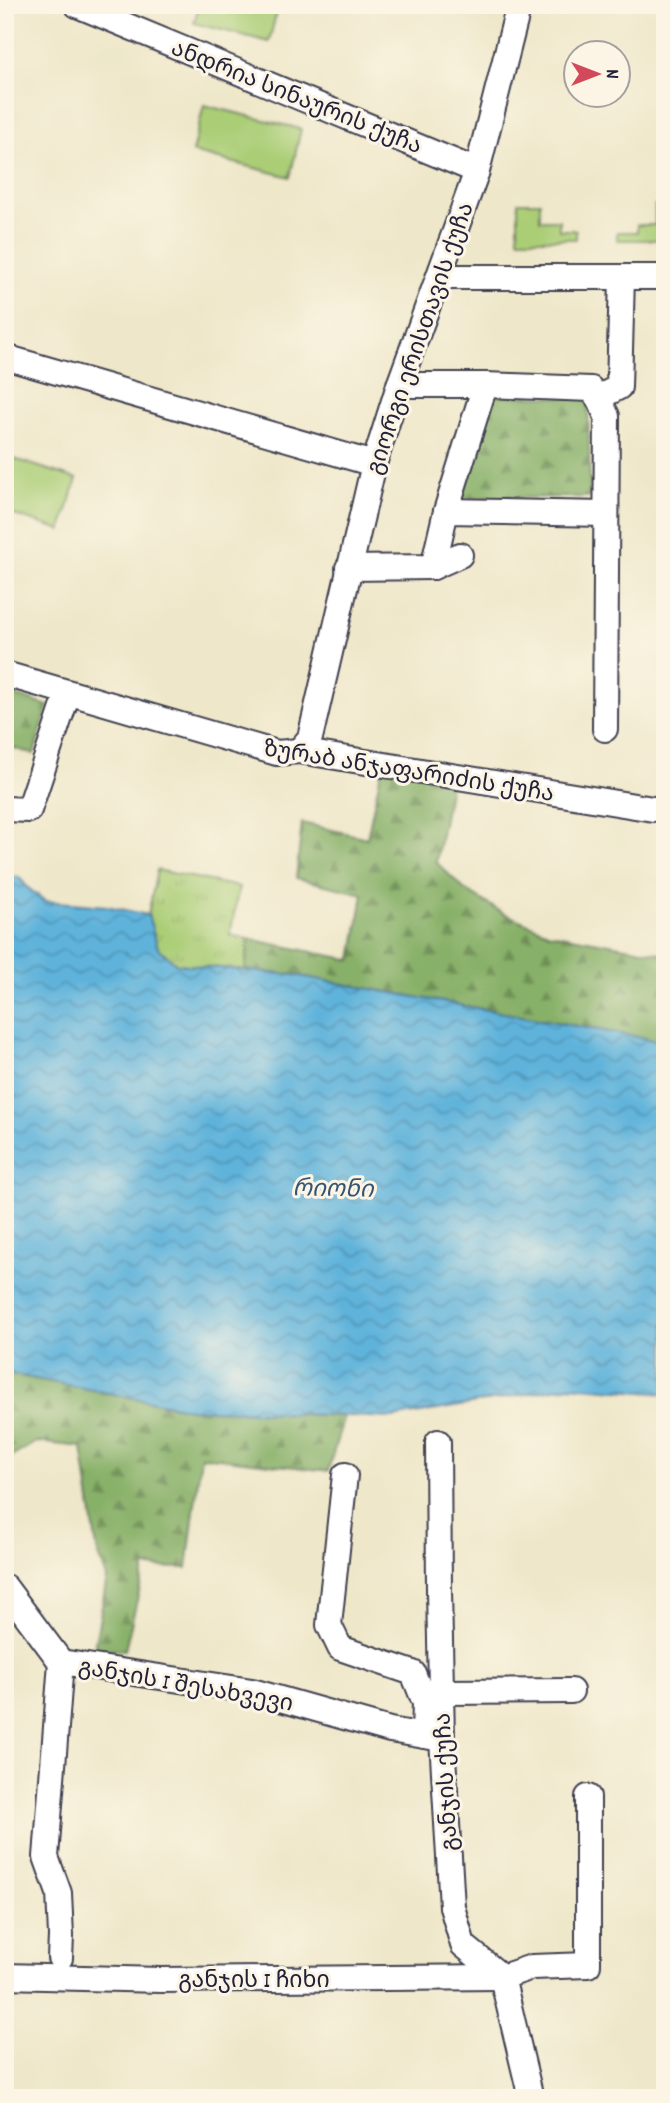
<svg xmlns="http://www.w3.org/2000/svg" width="670" height="2103" viewBox="0 0 670 2103" font-family="Dekko,'Noto Sans Georgian',sans-serif">
  <style>
    .grass { fill: url(#grass-tufts); stroke: #667858; stroke-width: 2 }
    .forest { fill: url(#forest-firs); stroke: #546951; stroke-width: 2 }
    .garden { fill: #aacd76; stroke: #667858; stroke-width: 2 }
    .water { fill: url(#water-waves); stroke: #406a8b; stroke-width: 2 }
    .lines { fill: none; stroke-linecap: round; stroke-linejoin: round }
    .minor-casing { stroke: #414050; stroke-width: 28 }
    .minor { stroke: #fff; stroke-width: 24 }
    .labels { text-anchor: middle; stroke-width: 6; stroke-linejoin: round; paint-order: stroke }
    .street-label { font-size: 23px; fill: #22223b; stroke: #fcf5e5 }
    .water-label { font-size: 24px; font-style: italic; fill: #375573; stroke: #fcf5e5 }
  </style>
  <defs>
    <pattern id="grass-tufts" width="24" height="20" patternUnits="userSpaceOnUse" patternTransform="scale(1.75)"><rect width="24" height="20" fill="#aacd76"/><path d="M3 7l-1-3M5 7V3M7 7l1-3M15 17l-1-3M17 17v-4M19 17l1-3" fill="none" stroke="#92b067"/></pattern>
    <pattern id="forest-firs" width="22" height="20" patternUnits="userSpaceOnUse" patternTransform="scale(1.75)"><rect width="22" height="20" fill="#87b067"/><path d="M5 1l3.5 6h-7zM16 11l3.5 6h-7z" fill="#6e8f56"/></pattern>
    <pattern id="water-waves" width="16" height="10" patternUnits="userSpaceOnUse" patternTransform="scale(1.75)"><rect width="16" height="10" fill="#5fb3db"/><path d="M0 5q4-4 8 0t8 0" fill="none" stroke="#4e91b3"/></pattern>
  </defs>
  <rect width="100%" height="100%" fill="#fcf5e5"/>
  <filter id="ink" filterUnits="userSpaceOnUse"><feTurbulence type="fractalNoise" baseFrequency=".0143" numOctaves="2"/><feDisplacementMap in="SourceGraphic" scale="14" xChannelSelector="R" yChannelSelector="G"/><feConvolveMatrix kernelMatrix="1 2 1 2 8 2 1 2 1" color-interpolation-filters="sRGB"/></filter>
  <filter id="wash" filterUnits="userSpaceOnUse"><feTurbulence type="fractalNoise" baseFrequency=".00686" numOctaves="4" result="noise"/><feDisplacementMap in="SourceGraphic" scale="28" xChannelSelector="R" yChannelSelector="G"/><feGaussianBlur stdDeviation="1.57" result="paint"/><feColorMatrix in="noise" values="0 0 0 0 0 0 0 0 0 0 0 0 0 0 0 0 0 1.4 0 .05"/><feComposite in="paint" operator="in"/></filter>
  <g filter="url(#wash)">
    <rect width="100%" height="100%" fill="#eee7c9"/>
    <polygon class="grass" points="157,870 239,887 230,935 249,939 245,970 177,964 158,948 148,915"/>
    <g class="forest">
      <polygon points="487,395 588,398 590,497 456,498"/>
      <polygon points="5,692 48,706 34,754 5,746"/>
      <polygon points="383,762 452,774 436,862 465,890 505,914 550,933 665,954 665,1042 294,975 245,970 249,939 352,960 363,894 296,878 302,823 367,838"/>
      <polygon points="5,1373 191,1409 344,1416 328,1471 201,1456 187,1568 145,1567 125,1650 94,1649 107,1578 97,1550 82,1447 36,1442 5,1461"/>
    </g>
    <g class="garden">
      <polygon points="199,5 278,6 269,42 194,23"/>
      <polygon points="204,105 301,129 290,177 192,152"/>
      <polygon points="518,202 540,202 540,220 559,220 559,230 576,230 576,239 518,239"/>
      <polygon points="655,205 665,205 665,240 617,240 617,232 637,232 637,225 655,225"/>
      <polygon points="5,456 77,479 61,530 5,512"/>
    </g>
    <polygon class="water" points="5,876 19,877 28,888 45,901 107,906 148,915 158,948 177,964 294,975 665,1042 665,1394 570,1386 393,1418 191,1409 5,1373"/>
  </g>
  <g filter="url(#ink)">
    <g class="lines">
      <defs>
        <g id="minor">
          <polyline points="77,5 477,171"/>
          <polyline points="439,277 665,277"/>
          <polyline points="5,357 374,464"/>
          <polyline points="399,385 485,385 591,389 598,398 607,416 605,729"/>
          <polyline points="598,398 619,387 622,277"/>
          <polyline points="446,511 485,385"/>
          <polyline points="433,567 446,511 606,514"/>
          <polyline points="348,568 433,567 460,555"/>
          <polyline points="5,674 277,753 299,751 653,809"/>
          <polyline points="299,751 310,738 374,464 399,385 477,171 519,5"/>
          <polyline points="5,809 29,810 68,693"/>
          <polyline points="438,1442 439,1590 442,1739 452,1907 463,1945 502,1977 531,2098"/>
          <polyline points="345,1475 329,1625 340,1648 413,1673 425,1703 424,1736"/>
          <polyline points="5,1587 61,1662 252,1691 390,1730 442,1739"/>
          <polyline points="441,1692 571,1691"/>
          <polyline points="60,1958 61,1936 59,1893 46,1857 61,1662"/>
          <polyline points="5,1976 161,1980 502,1977 532,1967 588,1965 588,1797"/>
        </g>
      </defs>
      <use href="#minor" class="minor-casing"/>
      <use href="#minor" class="minor"/>
    </g>
  </g>
  <g class="labels">
    <g class="street-label">
      <text transform="translate(297 96) rotate(22)" y="8">ანდრია სინაურის ქუჩა</text>
      <text transform="translate(419 338) rotate(-71)" y="8">გიორგი ერისთავის ქუჩა</text>
      <text transform="translate(409 770) rotate(9)" y="8">ზურაბ ანჯაფარიძის ქუჩა</text>
      <text transform="translate(186 1684) rotate(10)" y="8">განჯის I შესახვევი</text>
      <text transform="translate(445 1782) rotate(-93)" y="8">განჯის ქუჩა</text>
      <text x="254" y="1987">განჯის I ჩიხი</text>
    </g>
    <g class="water-label">
      <text transform="translate(333 1188) rotate(1)" y="8">რიონი</text>
    </g>
  </g>
  <rect width="670" height="2103" fill="none" stroke="#fcf5e5" stroke-width="28"/>
  <g transform="translate(597 74) rotate(90)"><circle r="33" fill="#fcf5e5" stroke="#a5a1a1" stroke-width="2"/>
  <path d="M0-5L12 26L0 18L-12 26Z" fill="#d1495b"/>
  <text y="-10" font-size="19" font-weight="bold" text-anchor="middle" fill="#22223b">N</text>
  </g>
</svg>
